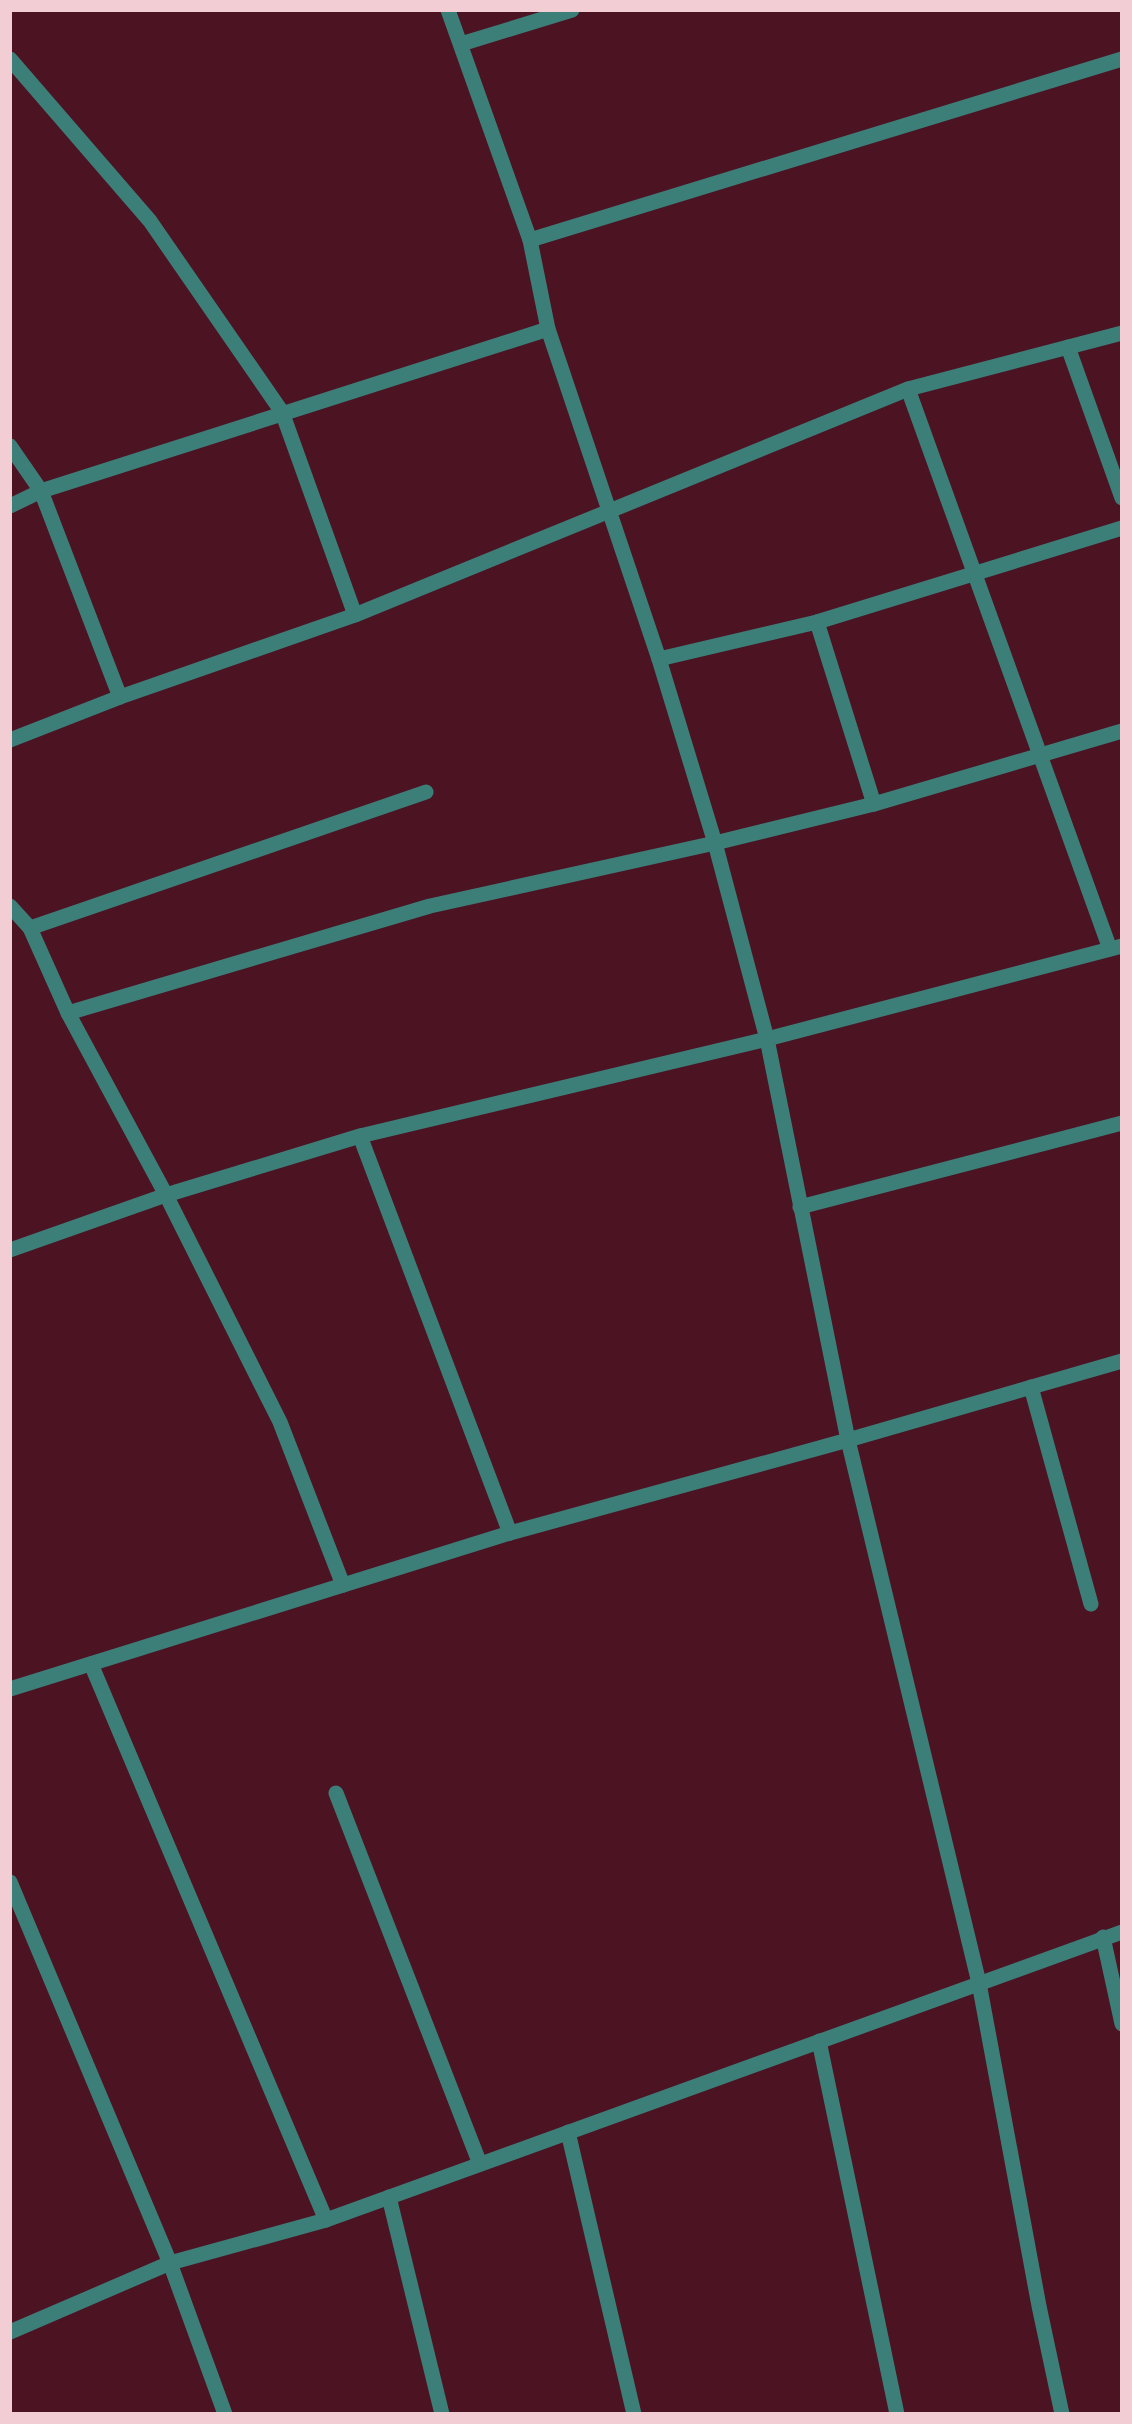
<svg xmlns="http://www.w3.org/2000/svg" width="1132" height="2424" viewBox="0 0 1132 2424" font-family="'Asap Condensed',sans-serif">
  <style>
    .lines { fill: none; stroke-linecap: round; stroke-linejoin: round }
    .minor { stroke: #3c7f79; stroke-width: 15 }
  </style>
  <rect width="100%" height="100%" fill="#4c1423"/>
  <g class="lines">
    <g class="minor">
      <polyline points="448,10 530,240 548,329 659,659 715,843 767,1039 848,1440 979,1983 1039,2306 1062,2414"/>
      <polyline points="461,44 572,10"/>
      <polyline points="10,59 150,221 282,412 355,615"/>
      <polyline points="530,240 1122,59"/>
      <polyline points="1068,347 1122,498"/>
      <polyline points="908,389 1110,949"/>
      <polyline points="10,446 41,491 120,697"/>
      <polyline points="10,506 41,491 548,329"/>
      <polyline points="817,622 874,804"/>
      <polyline points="659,659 817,622 1122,528"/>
      <polyline points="10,740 120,697 355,615 908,389 1122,333"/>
      <polyline points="10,906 30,928 68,1013 166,1195 280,1422 343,1585"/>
      <polyline points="30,928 426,792"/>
      <polyline points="68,1013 430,906 715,843 874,804 1122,731"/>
      <polyline points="360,1136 510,1533"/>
      <polyline points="800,1207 1122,1123"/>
      <polyline points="10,1250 166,1195 360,1136 767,1039 1122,946"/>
      <polyline points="1031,1387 1091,1604"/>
      <polyline points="91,1664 326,2220"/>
      <polyline points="10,1689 510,1533 848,1440 1122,1361"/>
      <polyline points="336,1793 480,2164"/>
      <polyline points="10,1882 170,2263 225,2414"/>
      <polyline points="1103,1937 1122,2024"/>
      <polyline points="819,2041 897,2414"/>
      <polyline points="568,2132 634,2414"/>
      <polyline points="389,2197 442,2414"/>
      <polyline points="10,2332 170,2263 326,2220 1122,1932"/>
    </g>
  </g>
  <rect width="1132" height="2424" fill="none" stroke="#f2cdd3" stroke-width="24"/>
</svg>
